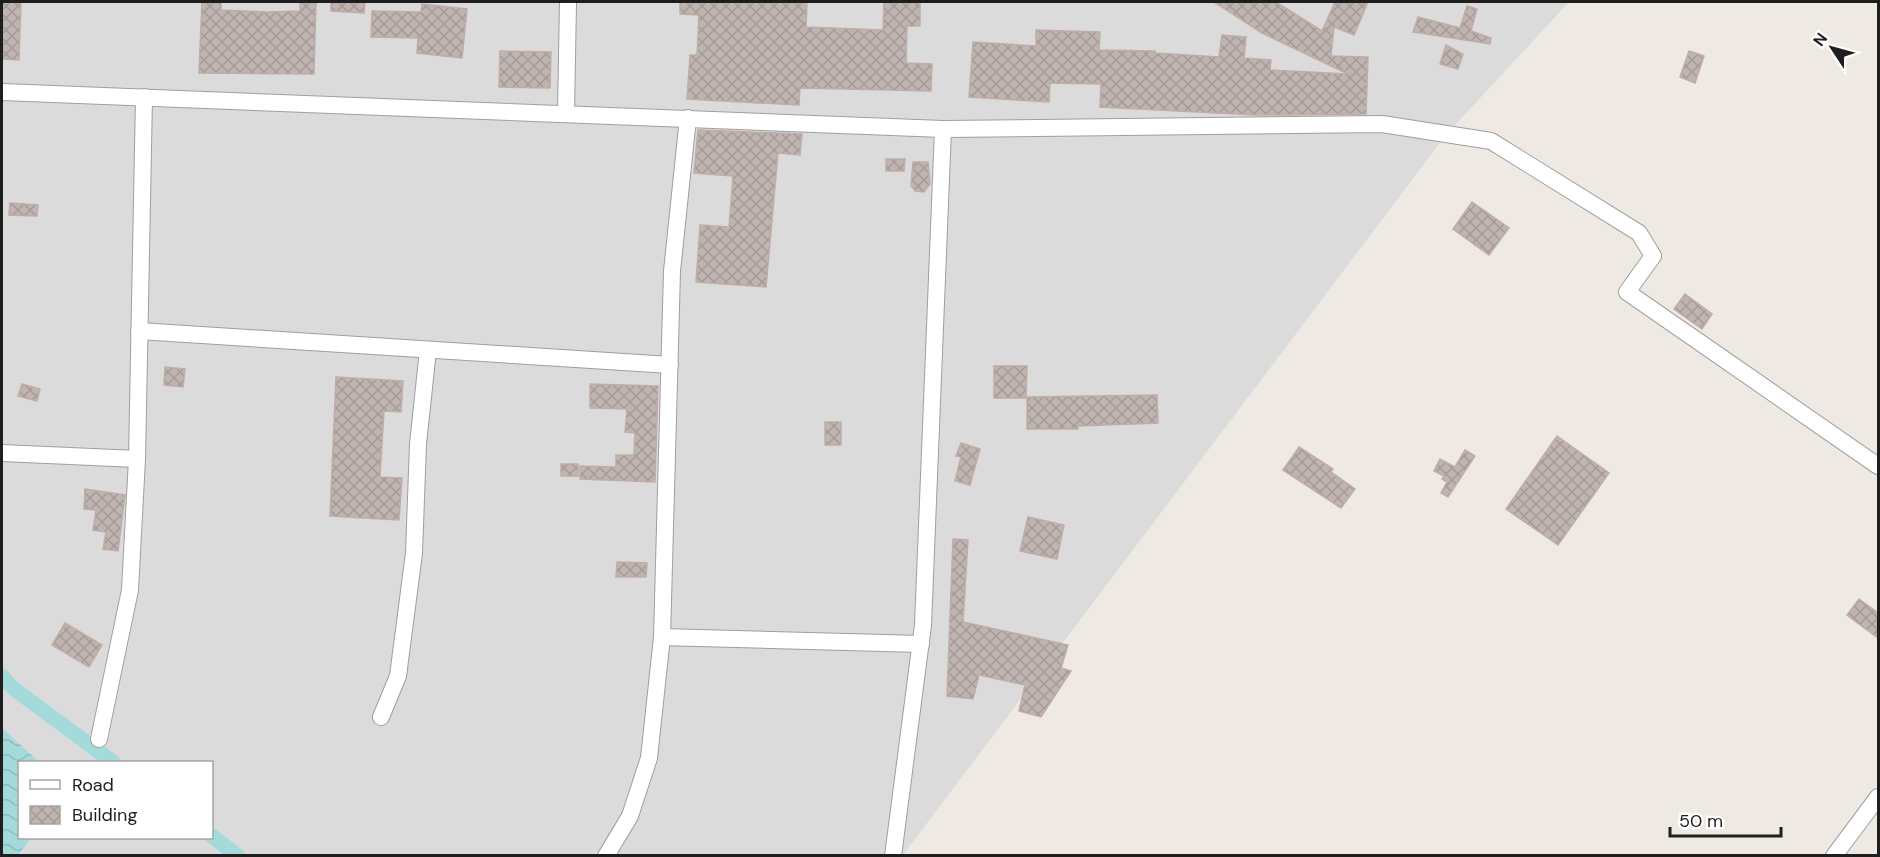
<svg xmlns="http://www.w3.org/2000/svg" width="1880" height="857" viewBox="0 0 1880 857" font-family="'DM Sans',sans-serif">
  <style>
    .residential { fill: #dcdbdb; fill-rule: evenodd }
    .water { fill: url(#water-waves) }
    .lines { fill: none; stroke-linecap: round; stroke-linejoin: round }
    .canal { stroke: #a5dadb; stroke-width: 15 }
    .building { fill: url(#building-cross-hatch); stroke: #c0ada7; stroke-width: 1.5 }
    .street-casing { stroke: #9f9f9f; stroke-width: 18 }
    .street { stroke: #fff; stroke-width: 16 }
  </style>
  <defs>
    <pattern id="water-waves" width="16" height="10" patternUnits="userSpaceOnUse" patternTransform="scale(1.5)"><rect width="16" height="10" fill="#a5dadb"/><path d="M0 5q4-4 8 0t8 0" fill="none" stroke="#8ebbbc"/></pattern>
    <pattern id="building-cross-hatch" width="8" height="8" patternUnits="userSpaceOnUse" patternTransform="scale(1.5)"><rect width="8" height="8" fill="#bfb4b0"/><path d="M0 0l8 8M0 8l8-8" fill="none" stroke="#a49a97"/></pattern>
  </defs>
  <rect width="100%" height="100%" fill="#efe9e4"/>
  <path class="residential" d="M2 2H1569L1445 136 903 855 2 856ZM20 762H212V838H20Z"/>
  <polygon class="water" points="2,728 39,762 20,762 20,838 31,838 18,855 2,855"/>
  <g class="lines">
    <g class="canal">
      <polyline points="2,676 14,689 113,762"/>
      <polyline points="212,836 238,856"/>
    </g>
  </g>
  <g class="building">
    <polygon points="2,2 21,2 19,60 2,59"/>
    <polygon points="202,2 221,2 221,10 268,12 300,11 300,2 316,2 314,74 199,73"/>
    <polygon points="331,2 365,2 364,13 331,11"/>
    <polygon points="680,2 807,2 806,27 883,30 884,2 920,2 920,26 907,26 906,63 932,64 931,91 800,88 799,105 687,99 690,55 697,55 699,15 680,14"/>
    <polygon points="1214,2 1276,2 1322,31 1335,2 1368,2 1354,35 1334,27 1331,56 1368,57 1366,114 1257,115 1100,107 1101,84 1050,83 1049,102 969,97 973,42 1036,46 1036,30 1100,32 1099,50 1155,51 1155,53 1219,57 1222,35 1246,37 1244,58 1271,60 1270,70 1348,74 1262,33"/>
    <polygon points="422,4 467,9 462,58 417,53 418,38 371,37 372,11 421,12"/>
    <polygon points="1467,6 1477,9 1471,31 1491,38 1490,44 1413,32 1418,17 1460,28"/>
    <polygon points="1446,45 1463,54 1458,69 1440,64"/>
    <polygon points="500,51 551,52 550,88 499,87"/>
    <polygon points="1689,51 1704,56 1695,83 1680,77"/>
    <polygon points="698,130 802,134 800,155 778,153 766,287 696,282 700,225 729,227 733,176 694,173"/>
    <polygon points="886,159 905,159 904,171 886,171"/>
    <polygon points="913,162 928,162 930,184 924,192 915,191 911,186"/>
    <polygon points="1472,202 1509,228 1489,255 1453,229"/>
    <polygon points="10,203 38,205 37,216 9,215"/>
    <polygon points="1685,294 1712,314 1702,329 1674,309"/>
    <polygon points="994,366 1027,366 1026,398 994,398"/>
    <polygon points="165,367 185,369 183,387 164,385"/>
    <polygon points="336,377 403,381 401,412 384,411 380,477 402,478 399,520 330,516"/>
    <polygon points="22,384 40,389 37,401 18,396"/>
    <polygon points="590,384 658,386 655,482 580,479 580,466 616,467 616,455 634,455 635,433 625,432 627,409 590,408"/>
    <polygon points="1157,395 1158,423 1078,426 1078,429 1027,429 1027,397"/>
    <rect x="825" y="422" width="16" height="23"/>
    <polygon points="1557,436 1609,473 1558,545 1506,509"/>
    <polygon points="961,443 980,449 970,485 955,481 961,457 956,456"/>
    <polygon points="1299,447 1333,469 1331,472 1355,489 1341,508 1283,470"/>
    <polygon points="1465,450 1475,456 1448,497 1441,493 1447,482 1442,479 1444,476 1434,471 1440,459 1455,467"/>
    <rect x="561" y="464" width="17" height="12"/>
    <polygon points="85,489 125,495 118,551 103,549 106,532 93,530 96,510 84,509"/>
    <polygon points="1028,517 1064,525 1057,559 1020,551"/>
    <polygon points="953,539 968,540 963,622 1068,645 1061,668 1071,671 1041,717 1019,711 1025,685 979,675 973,699 947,696"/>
    <polygon points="617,562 647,563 646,577 616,577"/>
    <polygon points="1859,599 1878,613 1878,638 1847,615"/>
    <polygon points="65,623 102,645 89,667 52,645"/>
  </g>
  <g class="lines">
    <defs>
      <g id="street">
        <polyline points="2,92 943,129"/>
        <polyline points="566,113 568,2"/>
        <polyline points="139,331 670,365"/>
        <polyline points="2,453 137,459"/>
        <polyline points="662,637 672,271 688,118"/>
        <polyline points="381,717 398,676 414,553 418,444 428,350"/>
        <polyline points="99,739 130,590 137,459 144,97"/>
        <polyline points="606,856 630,816 649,758 662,637 921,644"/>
        <polyline points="893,856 923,625 943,129 1382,124 1491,141 1639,233 1653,256 1627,292 1878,466"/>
        <polyline points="1834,856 1878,797"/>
      </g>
    </defs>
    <use href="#street" class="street-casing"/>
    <use href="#street" class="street"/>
  </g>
  <rect width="1880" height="857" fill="none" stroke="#1e1e1e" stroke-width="6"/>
  <rect x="18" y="761" width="195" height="78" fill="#ffffff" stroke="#a5a5a5" stroke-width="1.5"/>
  <rect x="30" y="780" width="30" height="9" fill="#ffffff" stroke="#a5a5a5" stroke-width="1.5"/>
  <text x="72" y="791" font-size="18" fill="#1e1e1e">Road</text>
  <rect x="30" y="806" width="30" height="18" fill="url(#building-cross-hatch)" stroke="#a5a5a5" stroke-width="1.5"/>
  <text x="72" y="821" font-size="18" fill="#1e1e1e">Building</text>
  <g transform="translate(1832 48) rotate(306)" stroke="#ffffff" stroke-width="4.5" paint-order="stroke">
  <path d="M0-4.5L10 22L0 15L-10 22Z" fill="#1e1e1e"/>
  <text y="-9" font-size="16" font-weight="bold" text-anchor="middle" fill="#1e1e1e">N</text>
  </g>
  <path d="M1670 827v9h111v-9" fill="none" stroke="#1e1e1e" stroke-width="3"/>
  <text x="1679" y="827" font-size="18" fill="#1e1e1e" stroke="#ffffff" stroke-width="4.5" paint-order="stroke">50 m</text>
</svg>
